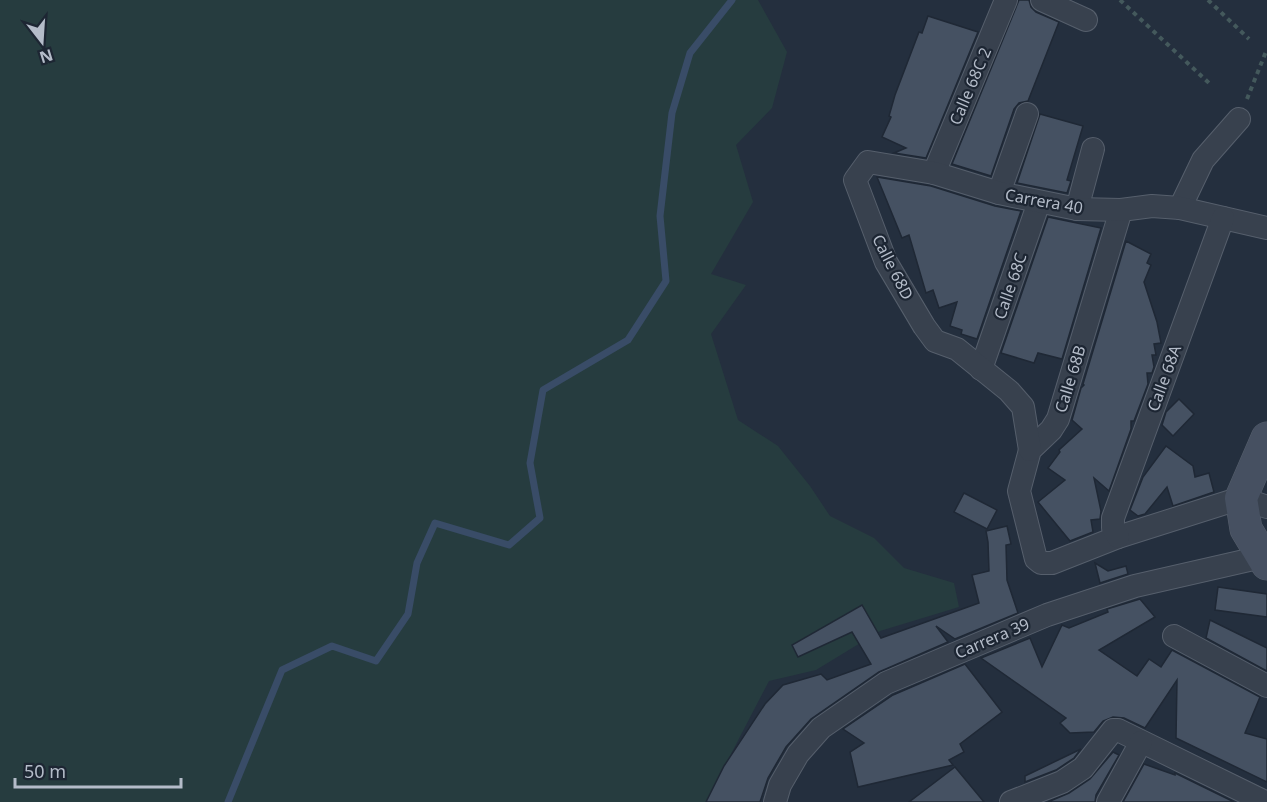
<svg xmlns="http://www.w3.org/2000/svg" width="1267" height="802" viewBox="0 0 1267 802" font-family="'Noto Sans',sans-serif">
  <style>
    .green { fill: #263c3f }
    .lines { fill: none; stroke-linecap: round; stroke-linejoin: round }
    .stream { stroke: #394c67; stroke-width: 7 }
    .building { fill: #455162; stroke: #1f2835; stroke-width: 1.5 }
    .street-casing { stroke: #565f6c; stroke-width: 24 }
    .secondary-casing { stroke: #565f6c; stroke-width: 33 }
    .path { stroke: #44595c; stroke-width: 4; stroke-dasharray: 4.5 4.5; stroke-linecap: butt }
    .street { stroke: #38414e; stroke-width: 22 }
    .secondary { stroke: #465061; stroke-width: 32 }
    .labels { text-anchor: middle; stroke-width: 4.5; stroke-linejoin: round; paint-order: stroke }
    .street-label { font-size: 16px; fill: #b4bcc9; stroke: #1d2633 }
  </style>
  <rect width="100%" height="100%" fill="#242f3e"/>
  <polygon class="green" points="0,0 758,0 787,52 772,108 736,145 753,202 711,274 746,285 711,334 738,420 778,446 810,486 830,516 874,538 904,568 954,583 959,607 880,631 816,670 769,681 706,802 0,802"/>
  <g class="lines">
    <polyline class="stream" points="228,802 282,670 332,646 376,661 408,614 417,563 435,523 509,545 540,518 530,463 543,390 628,340 666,281 660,216 672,113 690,53 732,0"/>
  </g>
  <g class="building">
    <polygon points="1019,0 1029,0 1031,7 1036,12 1059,22 1028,101 1019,103 1014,109 991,176 952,164"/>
    <polygon points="928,16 978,32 926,158 894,153 906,148 882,137 891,117 889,116 895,95 919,32 922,33"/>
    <polygon points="1040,114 1083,126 1067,180 1071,181 1067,193 1017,183"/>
    <polygon points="877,177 931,186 995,206 1021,211 977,339 961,334 962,330 950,326 957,302 939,308 933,290 926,293 909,235 902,238"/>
    <polygon points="1048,217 1101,228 1062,359 1038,353 1034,363 1001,353"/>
    <polygon points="1126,241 1151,254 1147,263 1151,265 1144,282 1157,322 1161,343 1154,344 1156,355 1152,355 1154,367 1152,373 1147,373 1148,384 1134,421 1131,421 1131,429 1109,491 1094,478 1101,511 1100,519 1091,520 1093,532 1070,541 1038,502 1065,480 1048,468 1060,452 1059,450 1082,429 1072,420 1081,388 1084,385 1083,384"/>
    <polygon points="1179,399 1194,414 1173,436 1162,425 1166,412"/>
    <polygon points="1166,446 1193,466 1195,477 1209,473 1214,492 1173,506 1167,487 1145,514 1138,516 1130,510 1143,477"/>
    <polygon points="964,493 997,510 987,529 954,512"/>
    <polygon points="1007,526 1011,544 1006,545 1007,580 1018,613 955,639 936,626 948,642 879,672 811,719 786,747 768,778 760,802 706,802 724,766 765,704 783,685 821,674 827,680 871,664 852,632 798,657 792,645 862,605 881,638 979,603 972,575 989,571 988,542 986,531"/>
    <polygon points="1095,563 1108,571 1126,566 1128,574 1100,583"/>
    <polygon points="1218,587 1267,594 1267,617 1215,610"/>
    <polygon points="1140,599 1155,617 1099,650 1137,676 1149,659 1161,667 1172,650 1260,697 1245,733 1267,739 1267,782 1176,738 1177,680 1145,728 1124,718 1113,717 1103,721 1094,732 1070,733 1060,723 1066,718 981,658 1030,638 1042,667 1062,625 1069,628 1108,612 1107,609"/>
    <polygon points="1210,620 1267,648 1267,671 1206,638"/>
    <polygon points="965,664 1002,712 960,744 964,752 949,760 953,765 858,787 850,752 864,743 843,729 893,695"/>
    <polygon points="1081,749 1074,758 1056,770 1025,782 1025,776"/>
    <polygon points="1113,752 1119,755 1096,795 1095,802 1048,802 1069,793 1090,779"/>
    <polygon points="1144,764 1175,775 1175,773 1234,802 1123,802"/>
    <polygon points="955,767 984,802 909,802"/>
  </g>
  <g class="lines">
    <defs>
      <g id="street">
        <polyline points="1042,0 1086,20"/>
        <polyline points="934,173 1006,0"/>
        <polyline points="999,193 1027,114"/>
        <polyline points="1180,208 1203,160 1239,119"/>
        <polyline points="1077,209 1093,149"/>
        <polyline points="1121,210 1058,419 1051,430 1030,450 1019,491 1036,559 1041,563 1052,563 1118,537 1241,498 1267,507"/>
        <polyline points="981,369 1039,202"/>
        <polyline points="1030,450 1023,407 1009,391 957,349 935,341 924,326 886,262 855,180 868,162 934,173 999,193 1077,209 1121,210 1152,206 1180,208 1267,228"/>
        <polyline points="1118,537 1113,528 1113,518 1223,218"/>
        <polyline points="1174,636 1267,686"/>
        <polyline points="775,802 780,785 798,754 821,728 886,683 1047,615 1135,586 1262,557"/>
        <polyline points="1011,802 1062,782 1083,768 1113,730 1118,730 1265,802"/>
        <polyline points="1108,802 1141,742"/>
      </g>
      <polyline id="secondary" points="1267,438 1241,498 1246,529 1267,564"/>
    </defs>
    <use href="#street" class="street-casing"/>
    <use href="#secondary" class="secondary-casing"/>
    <g class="path">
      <polyline points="1120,0 1210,84"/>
      <polyline points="1208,0 1249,39"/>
      <polyline points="1247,99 1267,49"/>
    </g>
    <use href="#street" class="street"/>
    <use href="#secondary" class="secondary"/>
  </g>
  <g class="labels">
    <g class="street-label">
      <text transform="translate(970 86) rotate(-67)" y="6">Calle 68C 2</text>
      <text transform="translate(1044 201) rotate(10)" y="6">Carrera 40</text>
      <text transform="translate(893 267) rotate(63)" y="6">Calle 68D</text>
      <text transform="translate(1010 286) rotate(-71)" y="6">Calle 68C</text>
      <text transform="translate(1164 378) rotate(-70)" y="6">Calle 68A</text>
      <text transform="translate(1070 379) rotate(-73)" y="6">Calle 68B</text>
      <text transform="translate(992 638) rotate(-23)" y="6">Carrera 39</text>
    </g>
  </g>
  <g transform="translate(42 42) rotate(163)" stroke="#1d2633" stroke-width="4.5" paint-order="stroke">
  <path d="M0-4.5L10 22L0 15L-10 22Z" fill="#b4bcc9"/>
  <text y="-9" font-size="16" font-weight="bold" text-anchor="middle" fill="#b4bcc9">N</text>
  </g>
  <path d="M15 778v9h166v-9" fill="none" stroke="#b4bcc9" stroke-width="3"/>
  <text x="24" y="778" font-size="18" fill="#b4bcc9" stroke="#1d2633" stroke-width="4.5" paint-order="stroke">50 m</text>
</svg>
